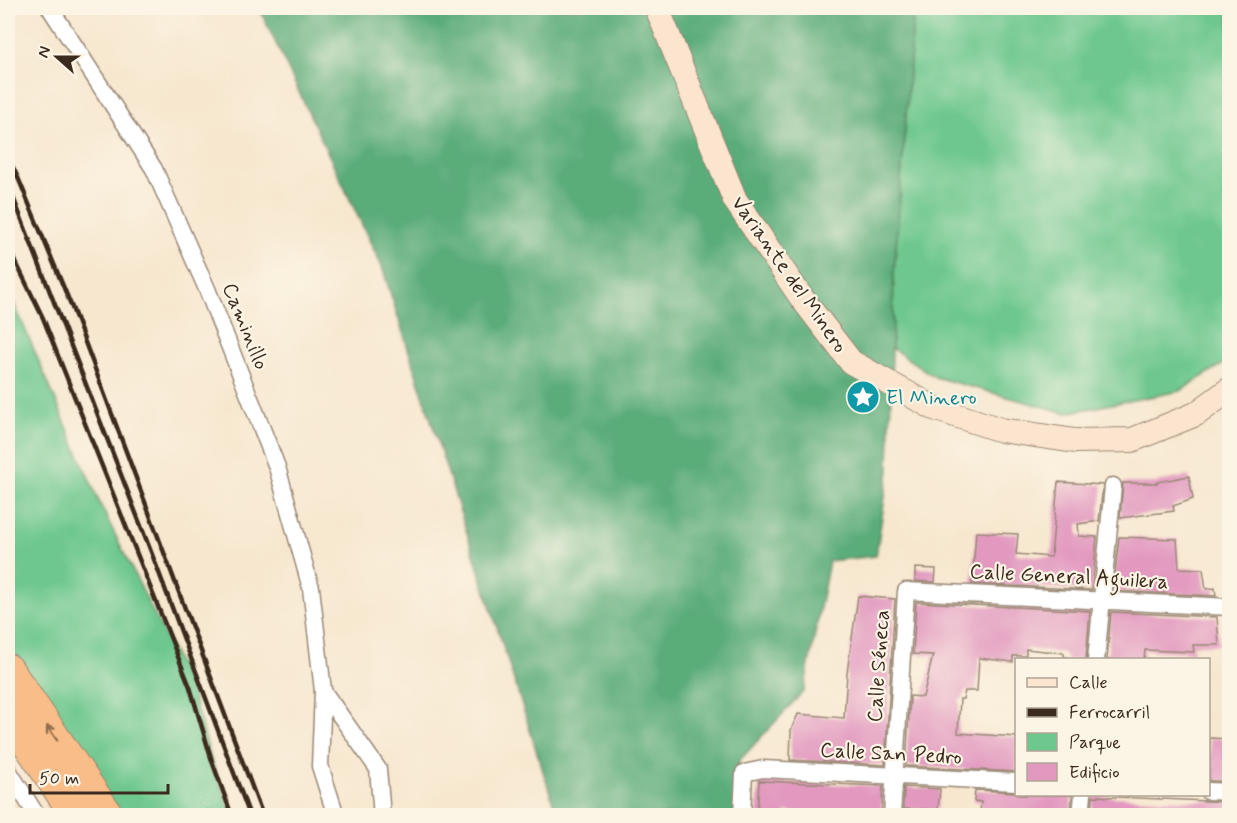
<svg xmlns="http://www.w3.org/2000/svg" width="1237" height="823" viewBox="0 0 1237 823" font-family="Mynerve,sans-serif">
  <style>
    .green { fill: #6ec88e; stroke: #547956; stroke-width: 1.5 }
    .forest { fill: #5aac79; stroke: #4a6b4c; stroke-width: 1.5 }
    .building { fill: #e298bf }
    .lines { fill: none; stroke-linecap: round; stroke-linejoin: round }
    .street-casing { stroke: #998876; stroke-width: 19 }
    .secondary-casing { stroke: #998876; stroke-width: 26 }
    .highway-casing { stroke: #998876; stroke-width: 32 }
    .street { stroke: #fff; stroke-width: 16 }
    .secondary { stroke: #fce5cf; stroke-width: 24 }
    .highway { stroke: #f8bd88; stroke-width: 30 }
    .rail { stroke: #3b2a1e; stroke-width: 4.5 }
    .oneway { stroke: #906c4e }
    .labels { text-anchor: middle; stroke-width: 4.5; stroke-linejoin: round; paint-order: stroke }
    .street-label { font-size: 21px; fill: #3b2a1e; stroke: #fcf5e5 }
    .culture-label { font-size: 21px; fill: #0d838f; stroke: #fcf5e5; text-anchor: start }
  </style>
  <rect width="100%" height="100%" fill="#fcf5e5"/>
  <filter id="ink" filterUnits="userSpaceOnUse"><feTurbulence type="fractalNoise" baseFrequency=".0167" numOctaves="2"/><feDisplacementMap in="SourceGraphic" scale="12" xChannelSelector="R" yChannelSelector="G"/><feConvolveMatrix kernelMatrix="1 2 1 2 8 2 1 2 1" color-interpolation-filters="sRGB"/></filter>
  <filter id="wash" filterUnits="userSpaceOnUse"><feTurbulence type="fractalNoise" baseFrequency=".008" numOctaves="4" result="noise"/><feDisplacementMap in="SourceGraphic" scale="24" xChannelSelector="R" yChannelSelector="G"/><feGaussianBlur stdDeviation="1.35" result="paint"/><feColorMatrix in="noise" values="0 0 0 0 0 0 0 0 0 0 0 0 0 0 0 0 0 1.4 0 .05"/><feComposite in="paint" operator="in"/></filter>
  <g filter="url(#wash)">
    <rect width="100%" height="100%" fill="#f7e7cf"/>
    <g class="green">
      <polygon points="914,8 1229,8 1229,360 1180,391 1066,413 935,377 892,348 894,273"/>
      <polygon points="8,289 100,504 190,687 212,761 232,815 117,815 8,658"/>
    </g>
    <polygon class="forest" points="259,8 914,8 894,273 889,471 876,556 829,561 804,691 739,761 735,815 557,815 382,267"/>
    <g id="blocks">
      <g class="building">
        <polygon points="1189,476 1193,499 1173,506 1174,511 1120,518 1123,483 1157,483 1157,482"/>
        <polygon points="1058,482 1103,485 1099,521 1078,524 1079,536 1097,537 1092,590 972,584 976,532 1018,534 1016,554 1051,557"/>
        <polygon points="1119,537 1177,539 1179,568 1203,569 1206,589 1215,588 1216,596 1113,591"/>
        <polygon points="915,568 936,569 935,582 915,581"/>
        <polygon points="858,596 895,599 885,765 790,760 791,730 798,714 844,718 847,673"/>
        <polygon points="916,602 1090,611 1086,660 1066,660 1067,657 1064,657 1064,653 1026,649 1026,656 1013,656 1013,662 979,658 977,691 965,691 963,699 960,699 958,733 1017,737 1017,772 906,766 910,696 923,697 933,655 913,654"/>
        <polygon points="1111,612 1217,617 1219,645 1193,645 1194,652 1145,650 1144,660 1107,660"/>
        <polygon points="1210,738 1230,739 1230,781 1209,781"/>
        <polygon points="759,781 883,786 881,816 829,816 829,814 786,812 786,816 757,816"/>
        <polygon points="904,787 940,789 938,809 903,809"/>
        <polygon points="975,790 1017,792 1017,795 1072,795 1071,816 1015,816 980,812 981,802 974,801"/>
        <polygon points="1093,796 1230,802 1230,816 1092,816"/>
      </g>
    </g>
  </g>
  <g filter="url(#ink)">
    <use href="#blocks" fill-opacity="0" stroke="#998876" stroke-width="1.5"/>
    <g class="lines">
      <defs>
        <g id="street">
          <polyline points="50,8 154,169 207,289 277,467 311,588 323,691 378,769 382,816"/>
          <polyline points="1096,660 1113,486"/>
          <polyline points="323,691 320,766 336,816"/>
          <polyline points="8,770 37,816"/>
          <polyline points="1208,791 1230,792"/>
          <polyline points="742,816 744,773 763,769 1016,782"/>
          <polyline points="892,816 906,591 1230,607"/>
          <polyline points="1081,816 1083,794"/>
        </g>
        <polyline id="secondary" points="657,8 735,200 801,297 851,362 934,408 1001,430 1075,441 1132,440 1196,414 1230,389"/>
        <g id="highway">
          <polyline points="8,669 109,816"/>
          <polyline points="8,714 76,816"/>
        </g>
      </defs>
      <use href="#street" class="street-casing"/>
      <use href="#secondary" class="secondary-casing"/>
      <use href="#highway" class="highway-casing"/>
      <use href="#street" class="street"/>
      <use href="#secondary" class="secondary"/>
      <use href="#highway" class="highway"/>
      <g class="rail">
        <polyline points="8,157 19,180 71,305 263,816"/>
        <polyline points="8,184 155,562 250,816"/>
        <polyline points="8,246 43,318 190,687 212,761 232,816"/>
      </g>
    </g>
    <defs><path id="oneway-shaft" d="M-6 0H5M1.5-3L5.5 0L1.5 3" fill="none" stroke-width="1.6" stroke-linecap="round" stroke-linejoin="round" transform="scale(1.5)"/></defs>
    <use class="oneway" href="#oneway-shaft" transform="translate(52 733) rotate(-125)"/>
  </g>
  <defs>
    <symbol id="sight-disc" viewBox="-11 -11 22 22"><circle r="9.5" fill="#0f9aa8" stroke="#fcf5e5"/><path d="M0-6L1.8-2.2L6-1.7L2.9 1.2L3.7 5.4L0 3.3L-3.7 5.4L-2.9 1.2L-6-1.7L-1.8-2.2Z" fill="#fff"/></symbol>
  </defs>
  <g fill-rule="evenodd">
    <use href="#sight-disc" x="844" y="378" width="38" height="38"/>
  </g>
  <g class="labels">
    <g class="street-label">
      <text transform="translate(790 274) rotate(55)" y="7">Variante del Minero</text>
      <text transform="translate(246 326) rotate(68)" y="7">Caminillo</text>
      <text transform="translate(1069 576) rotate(3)" y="7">Calle General Aguilera</text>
      <text transform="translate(878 666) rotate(-86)" y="7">Calle Séneca</text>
      <text transform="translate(891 753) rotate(3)" y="7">Calle San Pedro</text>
    </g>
    <g class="culture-label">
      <text x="886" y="404">El Minero</text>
    </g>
  </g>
  <rect width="1237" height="823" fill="none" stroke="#fcf5e5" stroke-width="30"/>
  <rect x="1015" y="658" width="195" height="138" fill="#fcf5e5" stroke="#afa495" stroke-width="1.5"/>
  <rect x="1027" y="678" width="30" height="9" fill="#fce5cf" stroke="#afa495" stroke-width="1.5"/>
  <text x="1069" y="688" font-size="18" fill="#3b2a1e">Calle</text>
  <rect x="1027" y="708" width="30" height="9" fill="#3b2a1e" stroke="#afa495" stroke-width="1.5"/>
  <text x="1069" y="718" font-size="18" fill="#3b2a1e">Ferrocarril</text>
  <rect x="1027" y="733" width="30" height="18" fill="#6ec88e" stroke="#afa495" stroke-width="1.5"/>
  <text x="1069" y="748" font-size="18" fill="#3b2a1e">Parque</text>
  <rect x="1027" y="763" width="30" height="18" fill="#e298bf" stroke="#afa495" stroke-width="1.5"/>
  <text x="1069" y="778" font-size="18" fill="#3b2a1e">Edificio</text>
  <g transform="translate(57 57) rotate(291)" stroke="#fcf5e5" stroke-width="4.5" paint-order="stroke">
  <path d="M0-4.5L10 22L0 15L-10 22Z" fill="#3b2a1e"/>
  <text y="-9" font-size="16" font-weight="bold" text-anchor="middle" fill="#3b2a1e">N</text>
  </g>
  <path d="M30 784v9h138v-9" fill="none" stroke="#3b2a1e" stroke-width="3"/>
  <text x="39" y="784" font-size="18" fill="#3b2a1e" stroke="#fcf5e5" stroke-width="4.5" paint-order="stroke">50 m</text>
</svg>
